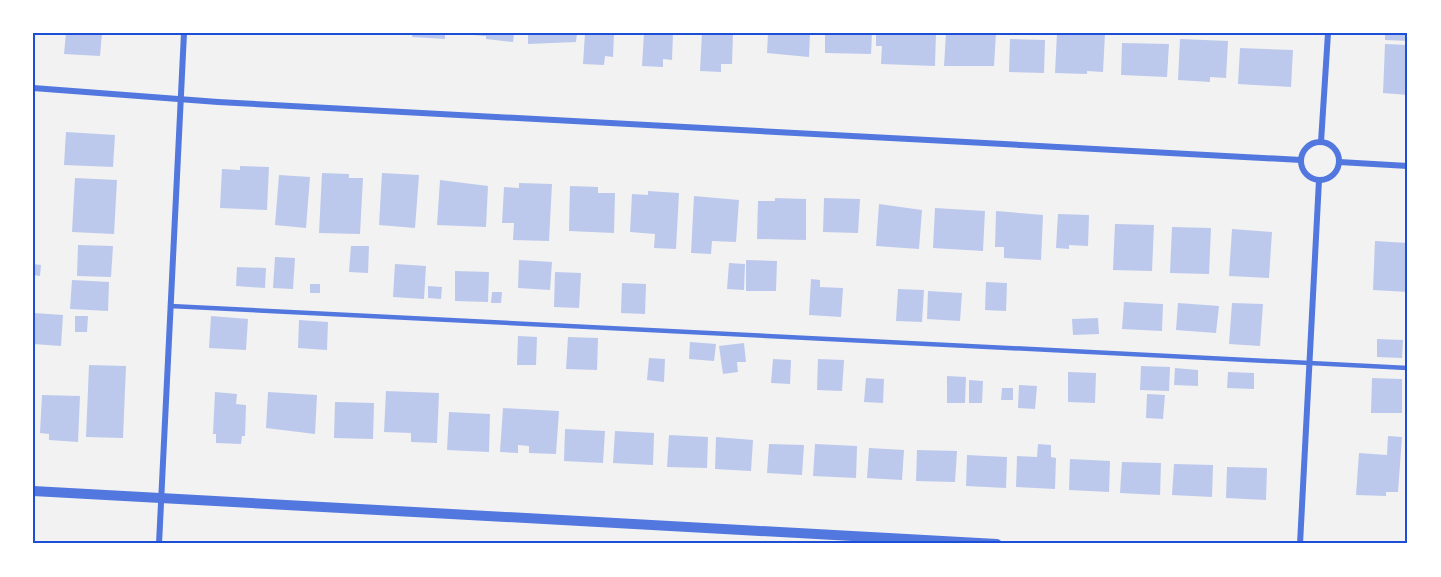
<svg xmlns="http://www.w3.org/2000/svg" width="1441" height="577" viewBox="0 0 1441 577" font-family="'Alegreya Sans',sans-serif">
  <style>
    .building { fill: #bdc9ec }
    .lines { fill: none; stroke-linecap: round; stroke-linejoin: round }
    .service { stroke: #5277de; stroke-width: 4.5 }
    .minor { stroke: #5277de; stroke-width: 6 }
    .tertiary { stroke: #5277de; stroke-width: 10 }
    .neatline { fill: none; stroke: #1d4ed8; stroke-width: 2 }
  </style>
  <rect width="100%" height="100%" fill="#f2f2f2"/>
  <g class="building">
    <polygon points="66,33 102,33 100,56 64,54"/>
    <polygon points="413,33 445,33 445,39 412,37"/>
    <polygon points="472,33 514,33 513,42 486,39 486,36 472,35"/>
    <polygon points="528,33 577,33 576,42 528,44"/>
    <polygon points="585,33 614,33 613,57 605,56 604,65 583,64"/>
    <polygon points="644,33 673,33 672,60 663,59 663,67 642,66"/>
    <polygon points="702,33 733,33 732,64 721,64 721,72 700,71"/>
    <polygon points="768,33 810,33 809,57 767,53"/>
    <polygon points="825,33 872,33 871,54 825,53"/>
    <polygon points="876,33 936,33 935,66 881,64 882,46 876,46"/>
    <polygon points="946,33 996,33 994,66 944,66"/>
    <polygon points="1057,33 1105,33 1103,72 1087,71 1087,74 1055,73"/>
    <polygon points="1385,33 1408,33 1408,41 1385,40"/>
    <polygon points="1010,39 1045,40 1044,73 1009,72"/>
    <polygon points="1180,39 1228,41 1226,78 1210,77 1210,82 1178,80"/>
    <polygon points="1122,43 1169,44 1167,77 1121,75"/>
    <polygon points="1385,44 1408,45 1408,95 1383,93"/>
    <polygon points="1240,48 1293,50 1291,87 1238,84"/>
    <polygon points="66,132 115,135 113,167 64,165"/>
    <polygon points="240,166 269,167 267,210 220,208 222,169 240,170"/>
    <polygon points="322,173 349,174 349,178 363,178 360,234 319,233"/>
    <polygon points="382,173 419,175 415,228 379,225"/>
    <polygon points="279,175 310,177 306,228 275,225"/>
    <polygon points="75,178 117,180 114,234 72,232"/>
    <polygon points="440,180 488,186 486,227 437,225"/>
    <polygon points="519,183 552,184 549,241 513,240 514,223 502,223 504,187 519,188"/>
    <polygon points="570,186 598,187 598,193 615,193 614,233 569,231"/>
    <polygon points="648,191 679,193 676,249 654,248 655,234 630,232 632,194 648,195"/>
    <polygon points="694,196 739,200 736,242 712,241 711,254 691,253"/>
    <polygon points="775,198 806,199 806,240 757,239 758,201 775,201"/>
    <polygon points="824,198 860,199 858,233 823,232"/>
    <polygon points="879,204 922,210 919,249 876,246"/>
    <polygon points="935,208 985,211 983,251 933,248"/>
    <polygon points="996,211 1043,215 1041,260 1004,258 1004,247 995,247"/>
    <polygon points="1058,214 1089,215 1088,246 1069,245 1069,249 1056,248"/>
    <polygon points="1115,224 1154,225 1152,271 1113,270"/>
    <polygon points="1172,227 1211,228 1209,274 1170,273"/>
    <polygon points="1232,229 1272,232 1269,278 1229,276"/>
    <polygon points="1375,241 1408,243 1408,292 1373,290"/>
    <polygon points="78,245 113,246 111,277 77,276"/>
    <polygon points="351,246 369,246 368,273 349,272"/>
    <polygon points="275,257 295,258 293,289 273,288"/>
    <polygon points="519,260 552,262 550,290 518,288"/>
    <polygon points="746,260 777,261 776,291 746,291"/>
    <polygon points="729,263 745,264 744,290 727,289"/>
    <polygon points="33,264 41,265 40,276 33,275"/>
    <polygon points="395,264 426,266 424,299 393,297"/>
    <polygon points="237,267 266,268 265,288 236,286"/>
    <polygon points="455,271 489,272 488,302 455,301"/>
    <polygon points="555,272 581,273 579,308 554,307"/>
    <polygon points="811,279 820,280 820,287 843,288 841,317 809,315"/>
    <polygon points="72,280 109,282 108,311 70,309"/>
    <polygon points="986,282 1007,283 1006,311 985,310"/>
    <polygon points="622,283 646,284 645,314 621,313"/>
    <rect x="310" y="284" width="10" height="9"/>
    <polygon points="428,286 442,287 441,299 428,298"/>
    <polygon points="898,289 924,290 922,322 896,321"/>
    <polygon points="928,291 962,293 960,321 927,319"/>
    <polygon points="492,292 502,292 501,303 491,303"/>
    <polygon points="1124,302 1163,304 1162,331 1122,329"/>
    <polygon points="1178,303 1219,306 1216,333 1176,330"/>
    <polygon points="1232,303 1263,304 1260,346 1229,344"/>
    <polygon points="34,313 63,315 61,346 33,344"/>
    <polygon points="75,316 88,316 87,332 75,332"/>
    <polygon points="211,316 248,319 246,350 209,348"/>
    <polygon points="1098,318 1099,334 1073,335 1072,319"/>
    <polygon points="299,320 328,322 327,350 298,348"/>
    <polygon points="518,336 537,337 536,365 517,365"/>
    <polygon points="568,337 598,338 597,370 566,369"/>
    <polygon points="1377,339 1403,340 1402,358 1377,357"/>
    <polygon points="690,342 716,344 714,361 689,359"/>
    <polygon points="744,343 746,362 737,362 738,372 723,374 719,346"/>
    <polygon points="649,358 665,359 664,382 647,380"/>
    <polygon points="773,359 791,360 790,384 771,383"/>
    <polygon points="818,359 844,360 842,391 817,390"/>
    <polygon points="89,365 126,366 123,438 86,437"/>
    <polygon points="1141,366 1170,367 1169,391 1140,390"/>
    <polygon points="1175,368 1198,370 1198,386 1174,385"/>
    <polygon points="1068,372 1096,373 1095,403 1068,402"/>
    <polygon points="1228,372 1254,373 1254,389 1227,388"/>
    <polygon points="947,376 966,377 965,403 947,403"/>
    <polygon points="866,378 884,379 883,403 864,402"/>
    <polygon points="1372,378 1402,379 1402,413 1371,413"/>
    <polygon points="969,380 983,381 982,403 969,403"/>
    <polygon points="1019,385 1037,386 1035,409 1018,408"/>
    <polygon points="1002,388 1013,388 1013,400 1001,400"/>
    <polygon points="386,391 439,393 437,443 411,442 411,433 384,432"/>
    <polygon points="215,392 237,394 236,404 246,405 245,436 242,436 241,444 216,443 216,434 213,434"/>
    <polygon points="268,392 317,395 315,434 266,428"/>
    <polygon points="1147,394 1165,395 1163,419 1146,418"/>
    <polygon points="42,395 80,396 78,442 49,440 49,434 40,433"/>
    <polygon points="335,402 374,403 373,439 334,438"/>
    <polygon points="503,408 559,411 556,454 529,453 529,446 518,445 518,453 500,452"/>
    <polygon points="449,412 490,414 489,452 447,450"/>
    <polygon points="565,429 605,431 603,463 564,461"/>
    <polygon points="615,431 654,433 653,465 613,463"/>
    <polygon points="669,435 708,437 707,468 667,467"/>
    <polygon points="1388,436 1402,437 1398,492 1386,492 1386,496 1356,495 1359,453 1387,455"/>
    <polygon points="716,437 753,440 751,471 715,469"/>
    <polygon points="769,444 804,445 802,475 767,473"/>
    <polygon points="815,444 857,446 856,478 813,476"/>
    <polygon points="1038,444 1051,445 1051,457 1056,458 1055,489 1016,487 1017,456 1037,457"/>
    <polygon points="869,448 904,450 902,480 867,478"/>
    <polygon points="917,450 957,451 955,482 916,481"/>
    <polygon points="967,455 1007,457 1006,488 966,486"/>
    <polygon points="1070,459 1110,461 1109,492 1069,490"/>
    <polygon points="1122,462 1161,463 1160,495 1120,493"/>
    <polygon points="1174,464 1213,465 1212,497 1172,495"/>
    <polygon points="1227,467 1267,468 1266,500 1226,498"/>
  </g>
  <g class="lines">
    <polyline class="service" points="170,306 1408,368"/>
    <g class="minor">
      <polyline points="33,88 218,102 1301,160"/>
      <circle cx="1320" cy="161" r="19"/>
      <polyline points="1321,142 1328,33"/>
      <polyline points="1339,162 1408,166"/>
      <polyline points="159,544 184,33"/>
      <polyline points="1300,544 1319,180"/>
    </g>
    <polyline class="tertiary" points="33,491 997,544"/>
  </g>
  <rect width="1441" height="577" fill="none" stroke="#ffffff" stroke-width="69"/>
  <rect x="34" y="34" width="1372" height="508" class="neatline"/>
</svg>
